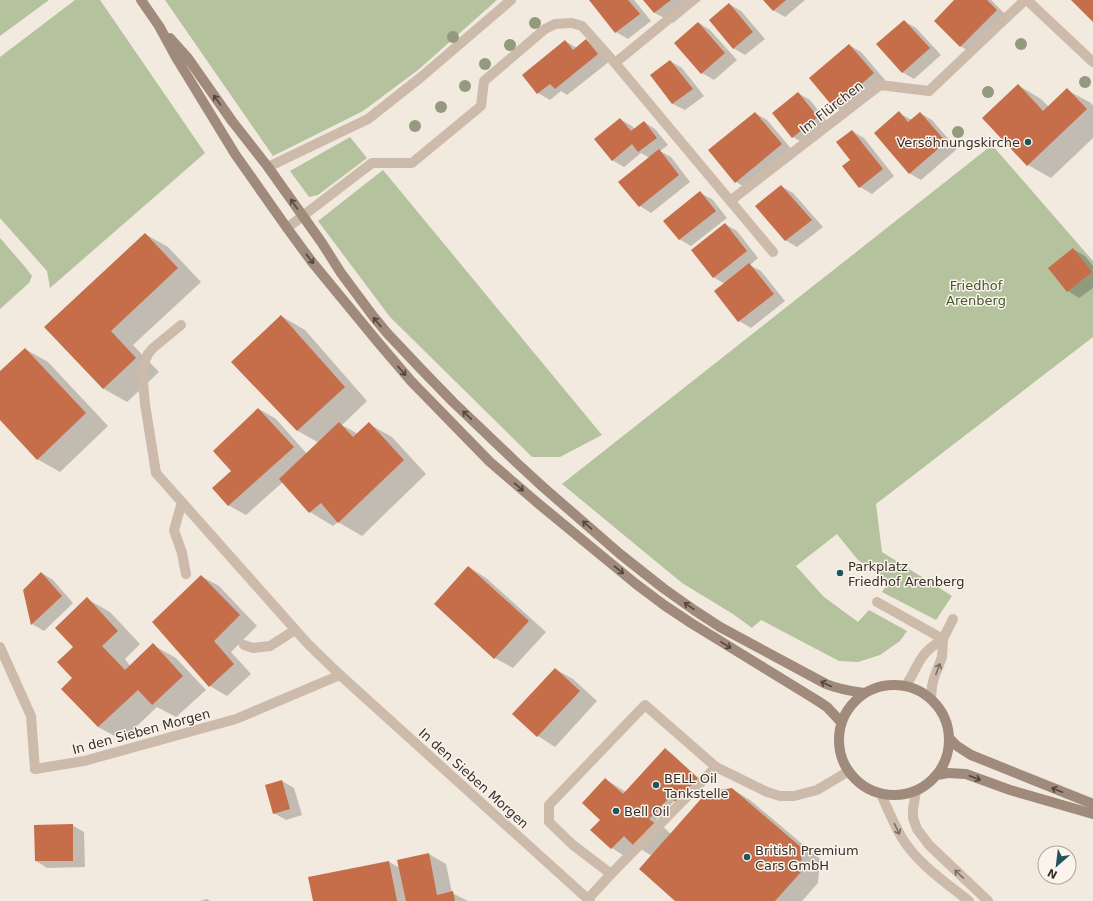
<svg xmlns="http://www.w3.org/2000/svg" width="1093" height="901" viewBox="0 0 1093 901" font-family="'DejaVu Sans',sans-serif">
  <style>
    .green { fill: #b5c29e }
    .shadow { fill: #0003 }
    .building { fill: #c66d4a }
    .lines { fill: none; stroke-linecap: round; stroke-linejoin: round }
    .service { stroke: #cba; stroke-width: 10 }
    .minor { stroke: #cba; stroke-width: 10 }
    .tertiary { stroke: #cba; stroke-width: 10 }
    .secondary { stroke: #9f8a7b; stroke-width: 10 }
    .tree { fill: #949a7d }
    .oneway { stroke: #52463e }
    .oneway2 { stroke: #7b6e64 }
    .poi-dot { fill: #1f555b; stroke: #faf4ec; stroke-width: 1.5 }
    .labels { text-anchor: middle; stroke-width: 3; stroke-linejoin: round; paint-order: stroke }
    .street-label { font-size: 13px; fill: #392f2a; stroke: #faf4ec }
    .poi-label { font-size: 13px; fill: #392f2a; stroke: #faf4ec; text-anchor: start }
    .park-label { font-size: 13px; fill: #46582d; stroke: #faf4ec }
  </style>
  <rect width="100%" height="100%" fill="#f3eadf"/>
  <g class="green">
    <polygon points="0,0 49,0 0,36"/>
    <polygon points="75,0 100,0 205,153 50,288 47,271 0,218 0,57"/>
    <polygon points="165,0 497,0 418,70 363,111 273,156"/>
    <polygon points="350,137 367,158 318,195 309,197 290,171"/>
    <polygon points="992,145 1093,261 1093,337 876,504 882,552 952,596 936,620 882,592 889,581 858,560 837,534 796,566 824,597 858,622 869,610 907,631 900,641 880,655 858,662 839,661 761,620 752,628 733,614 682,583 562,484"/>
    <polygon points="383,170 602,435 560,457 532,457 390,317 318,221"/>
    <polygon points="0,238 26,268 32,276 29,283 0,309"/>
  </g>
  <g class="shadow">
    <polygon points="591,0 634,0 651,21 628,39 616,32 590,1"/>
    <polygon points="645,0 701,0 673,23 655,13"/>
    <polygon points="764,0 805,0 785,17 773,10"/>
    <polygon points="956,0 991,0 1008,17 972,53 960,46"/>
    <polygon points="729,4 741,11 765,39 745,55 733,48"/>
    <polygon points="904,21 916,28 941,55 914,79 902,72"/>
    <polygon points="699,23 710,30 737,60 714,80 702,73 676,44"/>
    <polygon points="586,40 598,47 610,61 567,95 561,91 550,100 538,93 565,41 577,48"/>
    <polygon points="849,45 861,52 885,80 846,114 834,107"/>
    <polygon points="670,61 682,68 704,96 685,110 673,104 651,75"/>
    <polygon points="1018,85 1041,99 1049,107 1067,90 1091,103 1093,106 1093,138 1051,178 1028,165"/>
    <polygon points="798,93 810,100 829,124 805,144 793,137"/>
    <polygon points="755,113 767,120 793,151 748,189 736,182"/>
    <polygon points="899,113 912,120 920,113 932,120 957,149 921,180 909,173"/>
    <polygon points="620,119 632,126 635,129 644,122 655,129 668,145 660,151 671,157 690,182 651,213 640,206 650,158 641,153 624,167 612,160"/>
    <polygon points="852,131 864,138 894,176 872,194 860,187 843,166 851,160"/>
    <polygon points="781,186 793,193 823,227 797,247 785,240"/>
    <polygon points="700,193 712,199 727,218 691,246 679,239"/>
    <polygon points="725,224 737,231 758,258 750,265 761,271 785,301 751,328 739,321 725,284 713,277"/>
    <polygon points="145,234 168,247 201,282 133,345 159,372 127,402 104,389 46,327"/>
    <polygon points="1073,249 1085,256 1093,266 1093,288 1079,298 1068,291"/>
    <polygon points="281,316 305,330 367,401 342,425 358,434 369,424 392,437 426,474 362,536 338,522 333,526 310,512 283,482 246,515 228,505 232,471 259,409 276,419 307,454 319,443 298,431 232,362"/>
    <polygon points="25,349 48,362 108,426 60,472 37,459 0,419 0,372"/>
    <polygon points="469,567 486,578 546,632 513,668 495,658"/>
    <polygon points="42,573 53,580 73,603 44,631 32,624 24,591"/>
    <polygon points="201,576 219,586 257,626 231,652 251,674 227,696 210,686"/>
    <polygon points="87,599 110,612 140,644 125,659 130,666 153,645 176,658 206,690 176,717 157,707 122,740 98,727 62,689 73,678 74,647"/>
    <polygon points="555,669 573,679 597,701 555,747 538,736 514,714"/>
    <polygon points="665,750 671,753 705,784 675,800 656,820 671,834 732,789 750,800 820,859 818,883 802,901 677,901 652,856 639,848 629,859 612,848 592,830 602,820 605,779 626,792"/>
    <polygon points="282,781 294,788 302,815 286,820 274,813"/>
    <polygon points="72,825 84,832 85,867 47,868 36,861"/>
    <polygon points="429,854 446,864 452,893 468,901 314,901 309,878 389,862 400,868"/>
    <polygon points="207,899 210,901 200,901"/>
  </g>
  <g class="building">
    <polygon points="589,0 628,0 640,14 615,33"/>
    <polygon points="643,0 671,0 654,13"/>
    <polygon points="763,0 786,0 773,11"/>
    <polygon points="954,0 987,0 997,10 960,47 934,21"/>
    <polygon points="1071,0 1093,0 1093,22"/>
    <polygon points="729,3 753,32 733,49 709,20"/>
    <polygon points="904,20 930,48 902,73 876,44"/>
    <polygon points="698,22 725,53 701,74 674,43"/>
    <polygon points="586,39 598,54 555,89 550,84 537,94 522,75 565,40 573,50"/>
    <polygon points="849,44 874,73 834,108 809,78"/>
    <polygon points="670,60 693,89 672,104 650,75"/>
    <polygon points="1018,84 1043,111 1067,88 1087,109 1027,166 982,118"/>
    <polygon points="798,92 818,117 792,138 772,113"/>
    <polygon points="899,111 908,122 920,112 946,142 909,174 874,133"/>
    <polygon points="755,112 782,144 735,183 708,150"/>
    <polygon points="620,118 631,131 644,121 657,138 638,152 632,144 612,161 594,139"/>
    <polygon points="852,130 883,169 859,188 842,166 850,160 836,142"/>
    <polygon points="659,149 679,175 639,207 618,182"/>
    <polygon points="781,185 812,220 785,241 755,206"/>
    <polygon points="700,191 716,211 679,240 663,221"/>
    <polygon points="725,223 747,251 713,278 691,250"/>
    <polygon points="145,233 178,268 111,331 136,358 103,389 44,327"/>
    <polygon points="1073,248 1092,272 1067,292 1048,268"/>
    <polygon points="749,263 774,294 738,322 714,291"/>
    <polygon points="281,315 345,387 297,431 231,362"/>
    <polygon points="25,348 86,413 37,460 0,420 0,371"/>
    <polygon points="258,408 294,447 228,506 212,488 231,471 213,451"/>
    <polygon points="339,422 353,437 369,422 404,460 338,523 321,503 309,513 279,479"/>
    <polygon points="468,566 529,621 494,659 434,604"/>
    <polygon points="41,572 62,596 31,625 23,590"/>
    <polygon points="201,575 240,615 214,641 234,664 209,687 152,622"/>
    <polygon points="87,597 118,631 102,646 125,670 153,643 183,676 152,705 138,690 98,727 61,689 72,678 57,662 73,647 55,628"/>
    <polygon points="555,668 580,691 537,737 512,714"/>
    <polygon points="665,748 700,780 678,804 670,797 649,819 657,825 636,848 624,836 611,849 590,830 600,820 582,803 605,778 623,794"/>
    <polygon points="282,780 290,809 273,814 265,785"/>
    <polygon points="732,788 802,848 801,872 775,901 675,901 639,869 707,792"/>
    <polygon points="73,824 73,861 35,861 34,825"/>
    <polygon points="429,853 437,895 453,891 455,901 406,901 397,860"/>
    <polygon points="389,861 397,901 313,901 308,877"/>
  </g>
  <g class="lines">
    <g class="service">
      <polyline points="268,167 368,119 420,78 511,0"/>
      <polyline points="156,473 145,404 142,371 145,361 148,354 153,348 181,325"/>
      <polyline points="182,502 174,530 182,553 186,574"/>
      <polyline points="877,602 943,639"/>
      <polyline points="244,645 253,648 270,646 295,630"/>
      <polyline points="0,647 31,716 35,769"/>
      <path d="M906 685C913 676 916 665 923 656 928 649 935 644 943 639"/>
      <polyline points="931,698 932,686 934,678 942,657 943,639 953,619"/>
      <polyline points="611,874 573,845 549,822 549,805 645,705 716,767"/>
      <polyline points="588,899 611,874 716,767 767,792 780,796 794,796 817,790 849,771"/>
    </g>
    <g class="minor">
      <polyline points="1027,0 1093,62"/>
      <polyline points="615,63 692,0"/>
      <polyline points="730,201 880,85 929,91 1025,0"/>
      <polyline points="287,228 372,163 412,163 481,106 484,81 545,29 555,24 572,23 582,26 615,63 773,252"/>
      <polyline points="156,473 308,644 340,675 590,901"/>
      <polyline points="35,769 84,761 236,719 340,675"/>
    </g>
    <g class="tertiary">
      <polyline points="916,791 913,809 913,818 917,829 929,845 988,901"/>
      <path d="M881 794C887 808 894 824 902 838 918 864 945 882 969 901"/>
    </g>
    <g class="secondary">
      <polyline points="141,0 159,26 177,59 235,154 287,228 312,262 377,341 411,381 490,462 540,505 636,584 664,605 691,623 818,701 827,707 841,722"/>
      <path d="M170 38 187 57 232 121 268 167 322 243 341 273 373 316 387 333 421 369 453 402 518 464 543 487 620 554 663 588 694 610 720 627 826 684C838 689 850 691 864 693"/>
      <circle cx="894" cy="740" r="55"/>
      <polyline points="950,739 957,746 971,755 1093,804"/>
      <polyline points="937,775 948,773 966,774 1010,790 1093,814"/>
    </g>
  </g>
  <g class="tree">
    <circle cx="535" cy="23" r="6"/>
    <circle cx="453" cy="37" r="6"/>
    <circle cx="1021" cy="44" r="6"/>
    <circle cx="510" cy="45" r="6"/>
    <circle cx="485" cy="64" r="6"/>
    <circle cx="1085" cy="82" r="6"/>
    <circle cx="465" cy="86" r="6"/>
    <circle cx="988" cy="92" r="6"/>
    <circle cx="441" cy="107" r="6"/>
    <circle cx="415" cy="126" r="6"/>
    <circle cx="958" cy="132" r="6"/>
  </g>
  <defs><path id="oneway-shaft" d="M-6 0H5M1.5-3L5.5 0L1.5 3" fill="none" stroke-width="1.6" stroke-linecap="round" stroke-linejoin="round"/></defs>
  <g class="oneway">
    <use href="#oneway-shaft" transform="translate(217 100) rotate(-126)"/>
    <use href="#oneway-shaft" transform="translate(294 204) rotate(-125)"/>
    <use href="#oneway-shaft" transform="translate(310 259) rotate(52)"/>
    <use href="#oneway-shaft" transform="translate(377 322) rotate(-130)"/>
    <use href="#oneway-shaft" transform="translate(402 371) rotate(49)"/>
    <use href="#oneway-shaft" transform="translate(467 415) rotate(-136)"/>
    <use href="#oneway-shaft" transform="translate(519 487) rotate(41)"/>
    <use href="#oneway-shaft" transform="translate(587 525) rotate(-139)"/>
    <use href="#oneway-shaft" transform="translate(619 570) rotate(39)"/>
    <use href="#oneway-shaft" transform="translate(689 606) rotate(-145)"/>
    <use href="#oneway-shaft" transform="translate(726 645) rotate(32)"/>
    <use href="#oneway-shaft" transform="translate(826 684) rotate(-155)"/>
    <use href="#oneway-shaft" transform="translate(975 778) rotate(21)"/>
    <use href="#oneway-shaft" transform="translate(1057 790) rotate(-158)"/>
  </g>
  <g class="oneway2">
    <use href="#oneway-shaft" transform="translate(938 669) rotate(-69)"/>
    <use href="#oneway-shaft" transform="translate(897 829) rotate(64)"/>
    <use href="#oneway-shaft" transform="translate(959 874) rotate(-136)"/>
  </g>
  <g class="poi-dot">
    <circle cx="1028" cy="142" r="4"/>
    <circle cx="840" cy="573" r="4"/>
    <circle cx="656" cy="785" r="4"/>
    <circle cx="616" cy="811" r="4"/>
    <circle cx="747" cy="857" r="4"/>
  </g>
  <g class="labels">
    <g class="street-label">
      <text transform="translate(831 107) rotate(-38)" y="5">Im Flürchen</text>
      <text transform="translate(141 731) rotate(-15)" y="5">In den Sieben Morgen</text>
      <text transform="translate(474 778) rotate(42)" y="5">In den Sieben Morgen</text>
    </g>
    <g class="poi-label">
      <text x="1020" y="147" text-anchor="end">Versöhnungskirche</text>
      <text x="848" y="571">Parkplatz<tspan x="848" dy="15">Friedhof Arenberg</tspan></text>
      <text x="664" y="783">BELL Oil<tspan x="664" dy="15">Tankstelle</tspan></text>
      <text x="624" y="816">Bell Oil</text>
      <text x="755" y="855">British Premium<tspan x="755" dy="15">Cars GmbH</tspan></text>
    </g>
    <g class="park-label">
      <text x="976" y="290">Friedhof<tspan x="976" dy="15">Arenberg</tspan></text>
    </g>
  </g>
  <g transform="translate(1057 865) rotate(208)"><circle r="19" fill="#faf4ec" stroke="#ada59e"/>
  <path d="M0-3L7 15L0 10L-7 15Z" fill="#1f555b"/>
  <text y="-6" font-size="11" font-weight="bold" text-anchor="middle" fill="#392f2a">N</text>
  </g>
</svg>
